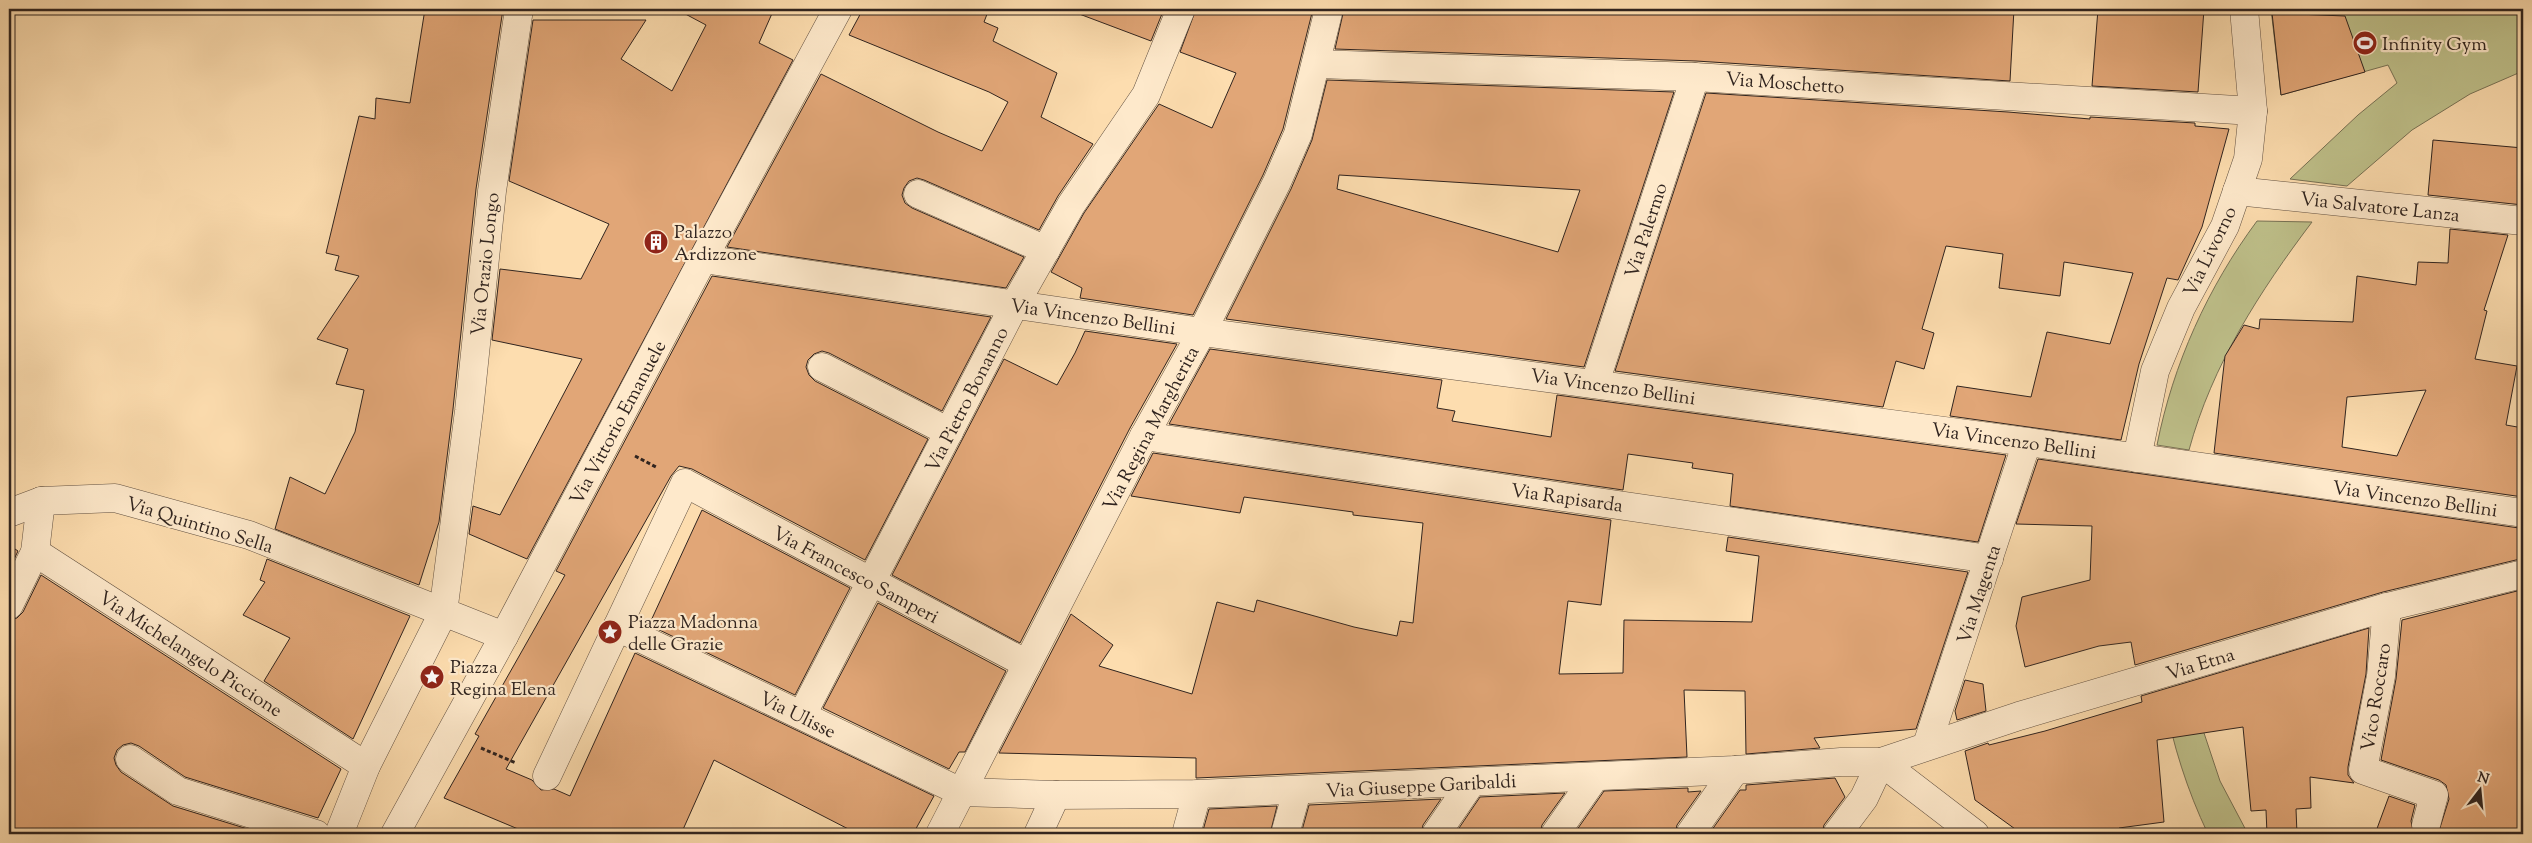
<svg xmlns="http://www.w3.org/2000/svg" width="2532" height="843" viewBox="0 0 2532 843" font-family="'Sorts Mill Goudy',serif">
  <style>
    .green { fill: #bfc18b; stroke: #787255 }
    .building { fill: #e1a677; stroke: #30241f; fill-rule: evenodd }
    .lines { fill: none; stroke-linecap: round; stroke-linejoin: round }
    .pedestrian-casing { stroke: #635243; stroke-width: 29 }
    .minor-casing { stroke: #635243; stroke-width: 29 }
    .tertiary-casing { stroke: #635243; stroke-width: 29 }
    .path { stroke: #30241f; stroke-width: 3; stroke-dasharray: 4 2.5; stroke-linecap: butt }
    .pedestrian { stroke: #fee9cb; stroke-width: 28 }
    .minor { stroke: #fee9cb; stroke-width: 28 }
    .tertiary { stroke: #fee9cb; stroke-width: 28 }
    .labels { text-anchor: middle; stroke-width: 4.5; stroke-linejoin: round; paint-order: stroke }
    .poi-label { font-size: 19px; fill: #30241f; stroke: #fee9cb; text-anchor: start }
    .street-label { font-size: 19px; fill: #30241f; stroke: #fee9cb }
  </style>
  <rect width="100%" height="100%" fill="#fdddaf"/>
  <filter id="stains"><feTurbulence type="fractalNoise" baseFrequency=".004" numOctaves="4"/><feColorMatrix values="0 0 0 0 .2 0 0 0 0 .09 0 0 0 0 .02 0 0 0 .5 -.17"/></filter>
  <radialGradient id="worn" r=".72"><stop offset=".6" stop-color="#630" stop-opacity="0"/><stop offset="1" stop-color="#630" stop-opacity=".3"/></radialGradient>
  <g class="green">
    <polygon points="2271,9 2523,9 2523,71 2470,94 2412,130 2347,186 2290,179 2358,115 2397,83 2388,65 2281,95"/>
    <path d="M2257 221 2312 222C2260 291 2212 365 2189 450L2157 445C2173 364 2208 287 2257 221Z"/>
    <path d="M2164 698 2204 733 2220 781 2248 834H2208C2187 790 2173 745 2164 698Z"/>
  </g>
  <g class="building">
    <polygon points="425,9 503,9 476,189 453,409 439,522 419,585 275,529 290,477 325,494 355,432 364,390 336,384 348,349 317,339 359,276 335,270 339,256 326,253 359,116 375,119 376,98 410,103"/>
    <polygon points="676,9 774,9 759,43 793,60 527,559 469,534 473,506 500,515 582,359 492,340 500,269 581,279 609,224 509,181 533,20 646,20 621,59 672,91 706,25"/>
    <polygon points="863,9 989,9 984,22 998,28 993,41 1057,73 1041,117 1093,144 1058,196 1039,230 924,180 917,178 909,181 904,188 902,195 905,203 912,208 1024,257 1006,288 727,247 821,74 938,132 982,151 1008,102 989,92 849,35"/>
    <polygon points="1074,9 1164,9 1151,41 1074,12"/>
    <polygon points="1196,9 1313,9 1283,129 1263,175 1193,315 1080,298 1082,288 1051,272 1084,213 1159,104 1212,128 1236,73 1180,52"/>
    <polygon points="1344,9 2014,9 2010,81 1696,61 1335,49"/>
    <polygon points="2098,9 2204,9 2198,92 2092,86"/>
    <polygon points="2272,13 2345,16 2365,72 2281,95"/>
    <path d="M1327 80 1674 92 1584 367 1226 319 1291 189 1312 140ZM1339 175 1580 190 1558 252 1337 189Z"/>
    <polygon points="1706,93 2008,112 2090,119 2090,117 2195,123 2195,126 2229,129 2202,227 2178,280 2167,278 2139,364 2121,440 1950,416 1957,386 2031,397 2047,332 2110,344 2133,273 2064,262 2060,296 1999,288 2003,254 1946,246 1922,329 1934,333 1924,369 1896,361 1883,407 1615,371"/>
    <polygon points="2433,140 2523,148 2523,205 2428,195"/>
    <path d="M2450 229 2508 235 2484 310 2487 311 2475 359 2517 366 2506 425 2523 428V497L2214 453 2225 356 2244 325 2259 329 2260 319 2353 322 2357 276 2416 285 2418 262 2448 263ZM2426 390 2397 456 2342 447 2347 397Z"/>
    <polygon points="712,276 991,317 942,411 829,353 822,351 814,354 808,360 806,367 809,375 815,381 928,439 865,560 692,469 679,466 671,476 506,769 532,780 541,790 554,789 570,796 635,653 934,796 913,834 858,834 714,760 681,834 530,834 444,798 479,736 475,734 565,575 556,571"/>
    <polygon points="1085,331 1177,344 1130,428 1020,643 892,575 1004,359 1057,385 1075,353"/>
    <polygon points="1210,349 1442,380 1437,408 1455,411 1452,421 1551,437 1557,395 2006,455 1978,542 1730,506 1733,474 1692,468 1693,463 1628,454 1623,490 1169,424"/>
    <polygon points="1153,453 1611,520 1601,605 1568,601 1559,674 1623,673 1624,620 1752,622 1759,556 1726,551 1728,537 1968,572 1916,729 1814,738 1820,748 1746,754 1745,691 1684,690 1687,757 1196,778 1196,758 999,753 1071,614 1113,645 1099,666 1192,694 1217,602 1254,612 1257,600 1354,627 1397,636 1400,621 1413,623 1423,523 1353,515 1353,512 1244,497 1240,513 1131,496"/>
    <polygon points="2038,459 2519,528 2520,559 2383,592 2135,665 2131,642 2099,646 2025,667 2016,626 2022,597 2090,580 2092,526 2016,524"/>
    <polygon points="702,510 850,588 795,695 649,625"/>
    <polygon points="9,545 18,551 9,570"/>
    <polygon points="267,559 410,616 353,739 264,681 290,638 243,615 265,582 260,580"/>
    <polygon points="41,575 341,769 318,818 185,777 139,746 131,743 123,745 117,750 114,758 116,765 121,772 173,806 264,834 9,834 9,620 17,618 23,612"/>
    <polygon points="2521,590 2523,600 2523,834 2438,834 2449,799 2446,785 2439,780 2381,760 2396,679 2402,620"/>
    <polygon points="878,603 1006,671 965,752 959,752 949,769 823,708"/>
    <polygon points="2369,628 2366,674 2348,767 2348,775 2354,783 2310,777 2311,808 2296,809 2297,834 2267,834 2266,810 2251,811 2243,727 2157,740 2164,822 2119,828 2120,834 2022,834 1975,800 1965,751 1988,743 1989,745 2045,731 2142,702 2141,696"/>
    <polygon points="1965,680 1983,684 1986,711 1957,720 1955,711"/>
    <polygon points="1835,778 1845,797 1824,825 1822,834 1709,834 1740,790 1746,790 1746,785"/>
    <polygon points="1688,788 1688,792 1701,791 1677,825 1675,834 1574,834 1604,791"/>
    <polygon points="1565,793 1542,825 1540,834 1455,834 1480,797"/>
    <polygon points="2389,796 2415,805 2411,821 2414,834 2375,834"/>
    <polygon points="1441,799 1423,825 1421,834 1301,834 1309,805"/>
    <polygon points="1277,806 1270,834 1202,834 1209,809"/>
  </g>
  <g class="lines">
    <defs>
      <polyline id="pedestrian" points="2387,607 2381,676 2363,770 2434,795 2426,825"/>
      <g id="minor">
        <polyline points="1317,64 1695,77 2253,111"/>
        <polyline points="2237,191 2523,221"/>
        <polyline points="918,194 1046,250"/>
        <polyline points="703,259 1202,332 2027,442 2523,513"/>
        <polyline points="822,367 949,432"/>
        <polyline points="1595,383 1695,77"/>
        <polyline points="1144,436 1989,559"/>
        <polyline points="2137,458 2155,371 2181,308 2225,226 2248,159 2253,111 2244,9"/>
        <polyline points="9,513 41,501 115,498 249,535 504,636"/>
        <polyline points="35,552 366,766"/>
        <polyline points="9,605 35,552 41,501"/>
        <polyline points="617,627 961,792 1056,795 1197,794 1735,770 1841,762 1881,762 2019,716 2387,607 2523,574"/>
        <polyline points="802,715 1015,304 1071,205 1146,95 1181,9"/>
        <polyline points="1927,745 2027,442"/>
        <polyline points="130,759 178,791 316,834"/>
        <polyline points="1881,762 1975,834"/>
        <polyline points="547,776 685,483 1027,664"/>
        <polyline points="339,834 366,766 443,613 469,411 492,191 519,9"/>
        <polyline points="1038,834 1056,795"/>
        <polyline points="1186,834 1197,794"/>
        <polyline points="1285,834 1297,791"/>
        <polyline points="1436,834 1471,783"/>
        <polyline points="1555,834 1595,777"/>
        <polyline points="1690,834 1735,770"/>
        <polyline points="1837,834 1864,798 1881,762"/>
      </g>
      <g id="tertiary">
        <polyline points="395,834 504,636 703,259 838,9"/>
        <polyline points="940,834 1144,436 1202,332 1277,182 1298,134 1329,9"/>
      </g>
    </defs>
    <use href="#pedestrian" class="pedestrian-casing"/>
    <use href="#minor" class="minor-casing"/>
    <use href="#tertiary" class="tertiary-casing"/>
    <g class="path">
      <polyline points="635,456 656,467"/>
      <polyline points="481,748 516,763"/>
    </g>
    <use href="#pedestrian" class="pedestrian"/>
    <use href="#minor" class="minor"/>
    <use href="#tertiary" class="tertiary"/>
  </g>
  <defs>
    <symbol id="stadium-disc" viewBox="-11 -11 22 22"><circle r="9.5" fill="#8f2418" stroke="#fee9cb"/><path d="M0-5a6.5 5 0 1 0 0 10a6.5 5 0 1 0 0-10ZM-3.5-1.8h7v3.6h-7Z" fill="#fff"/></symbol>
    <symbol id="building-disc" viewBox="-11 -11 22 22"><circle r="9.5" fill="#8f2418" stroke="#fee9cb"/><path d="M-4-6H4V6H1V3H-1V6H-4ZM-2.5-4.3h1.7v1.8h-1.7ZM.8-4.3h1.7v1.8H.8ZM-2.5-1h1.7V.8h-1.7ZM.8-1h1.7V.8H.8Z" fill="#fff"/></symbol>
    <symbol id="sight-disc" viewBox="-11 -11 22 22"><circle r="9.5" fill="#8f2418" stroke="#fee9cb"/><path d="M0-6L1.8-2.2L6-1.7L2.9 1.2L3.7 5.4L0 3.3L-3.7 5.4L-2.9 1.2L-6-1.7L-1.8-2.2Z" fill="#fff"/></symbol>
  </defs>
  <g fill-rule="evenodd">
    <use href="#stadium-disc" x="2351" y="29" width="28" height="28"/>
    <use href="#building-disc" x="642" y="228" width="28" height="28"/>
    <use href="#sight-disc" x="596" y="618" width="28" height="28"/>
    <use href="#sight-disc" x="418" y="663" width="28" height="28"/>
  </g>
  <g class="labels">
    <g class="poi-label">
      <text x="2382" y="50">Infinity Gym</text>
      <text x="674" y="238">Palazzo<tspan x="674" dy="22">Ardizzone</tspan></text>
      <text x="628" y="628">Piazza Madonna<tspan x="628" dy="22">delle Grazie</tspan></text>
      <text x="450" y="673">Piazza<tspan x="450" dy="22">Regina Elena</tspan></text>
    </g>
    <g class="street-label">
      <text transform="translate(1785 82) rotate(4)" y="7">Via Moschetto</text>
      <text transform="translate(2380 206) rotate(6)" y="7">Via Salvatore Lanza</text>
      <text transform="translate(1645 230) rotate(-72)" y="7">Via Palermo</text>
      <text transform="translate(2209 251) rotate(-64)" y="7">Via Livorno</text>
      <text transform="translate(484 264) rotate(-84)" y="7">Via Orazio Longo</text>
      <text transform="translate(1093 316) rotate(8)" y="7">Via Vincenzo Bellini</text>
      <text transform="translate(1613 386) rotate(8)" y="7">Via Vincenzo Bellini</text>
      <text transform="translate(966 399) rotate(-63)" y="7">Via Pietro Bonanno</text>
      <text transform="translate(617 422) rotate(-62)" y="7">Via Vittorio Emanuele</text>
      <text transform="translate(1150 428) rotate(-62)" y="7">Via Regina Margherita</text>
      <text transform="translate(2014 440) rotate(8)" y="7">Via Vincenzo Bellini</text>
      <text transform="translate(1567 497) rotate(8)" y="7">Via Rapisarda</text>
      <text transform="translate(2415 498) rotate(8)" y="7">Via Vincenzo Bellini</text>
      <text transform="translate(200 524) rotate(17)" y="7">Via Quintino Sella</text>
      <text transform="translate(856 574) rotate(28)" y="7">Via Francesco Samperi</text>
      <text transform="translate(1978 594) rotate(-72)" y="7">Via Magenta</text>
      <text transform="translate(191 653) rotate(33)" y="7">Via Michelangelo Piccione</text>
      <text transform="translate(2200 663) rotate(-17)" y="7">Via Etna</text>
      <text transform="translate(2375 697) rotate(-81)" y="7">Vico Roccaro</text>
      <text transform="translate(798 714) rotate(26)" y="7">Via Ulisse</text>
      <text transform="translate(1421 785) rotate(-3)" y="7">Via Giuseppe Garibaldi</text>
    </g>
  </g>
  <rect width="2532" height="843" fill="none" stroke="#fdddaf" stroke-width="30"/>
  <rect x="10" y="10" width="2512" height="823" fill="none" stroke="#30241f" stroke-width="2.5"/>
  <rect x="15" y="15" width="2502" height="813" fill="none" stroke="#30241f"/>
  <g transform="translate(2480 790) rotate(16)" stroke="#fee9cb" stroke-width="4" paint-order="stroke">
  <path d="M0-4L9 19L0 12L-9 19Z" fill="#30241f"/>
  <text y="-8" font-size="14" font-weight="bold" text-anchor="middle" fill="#30241f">N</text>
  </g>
  <rect width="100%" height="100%" filter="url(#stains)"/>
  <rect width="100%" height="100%" fill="url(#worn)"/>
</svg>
